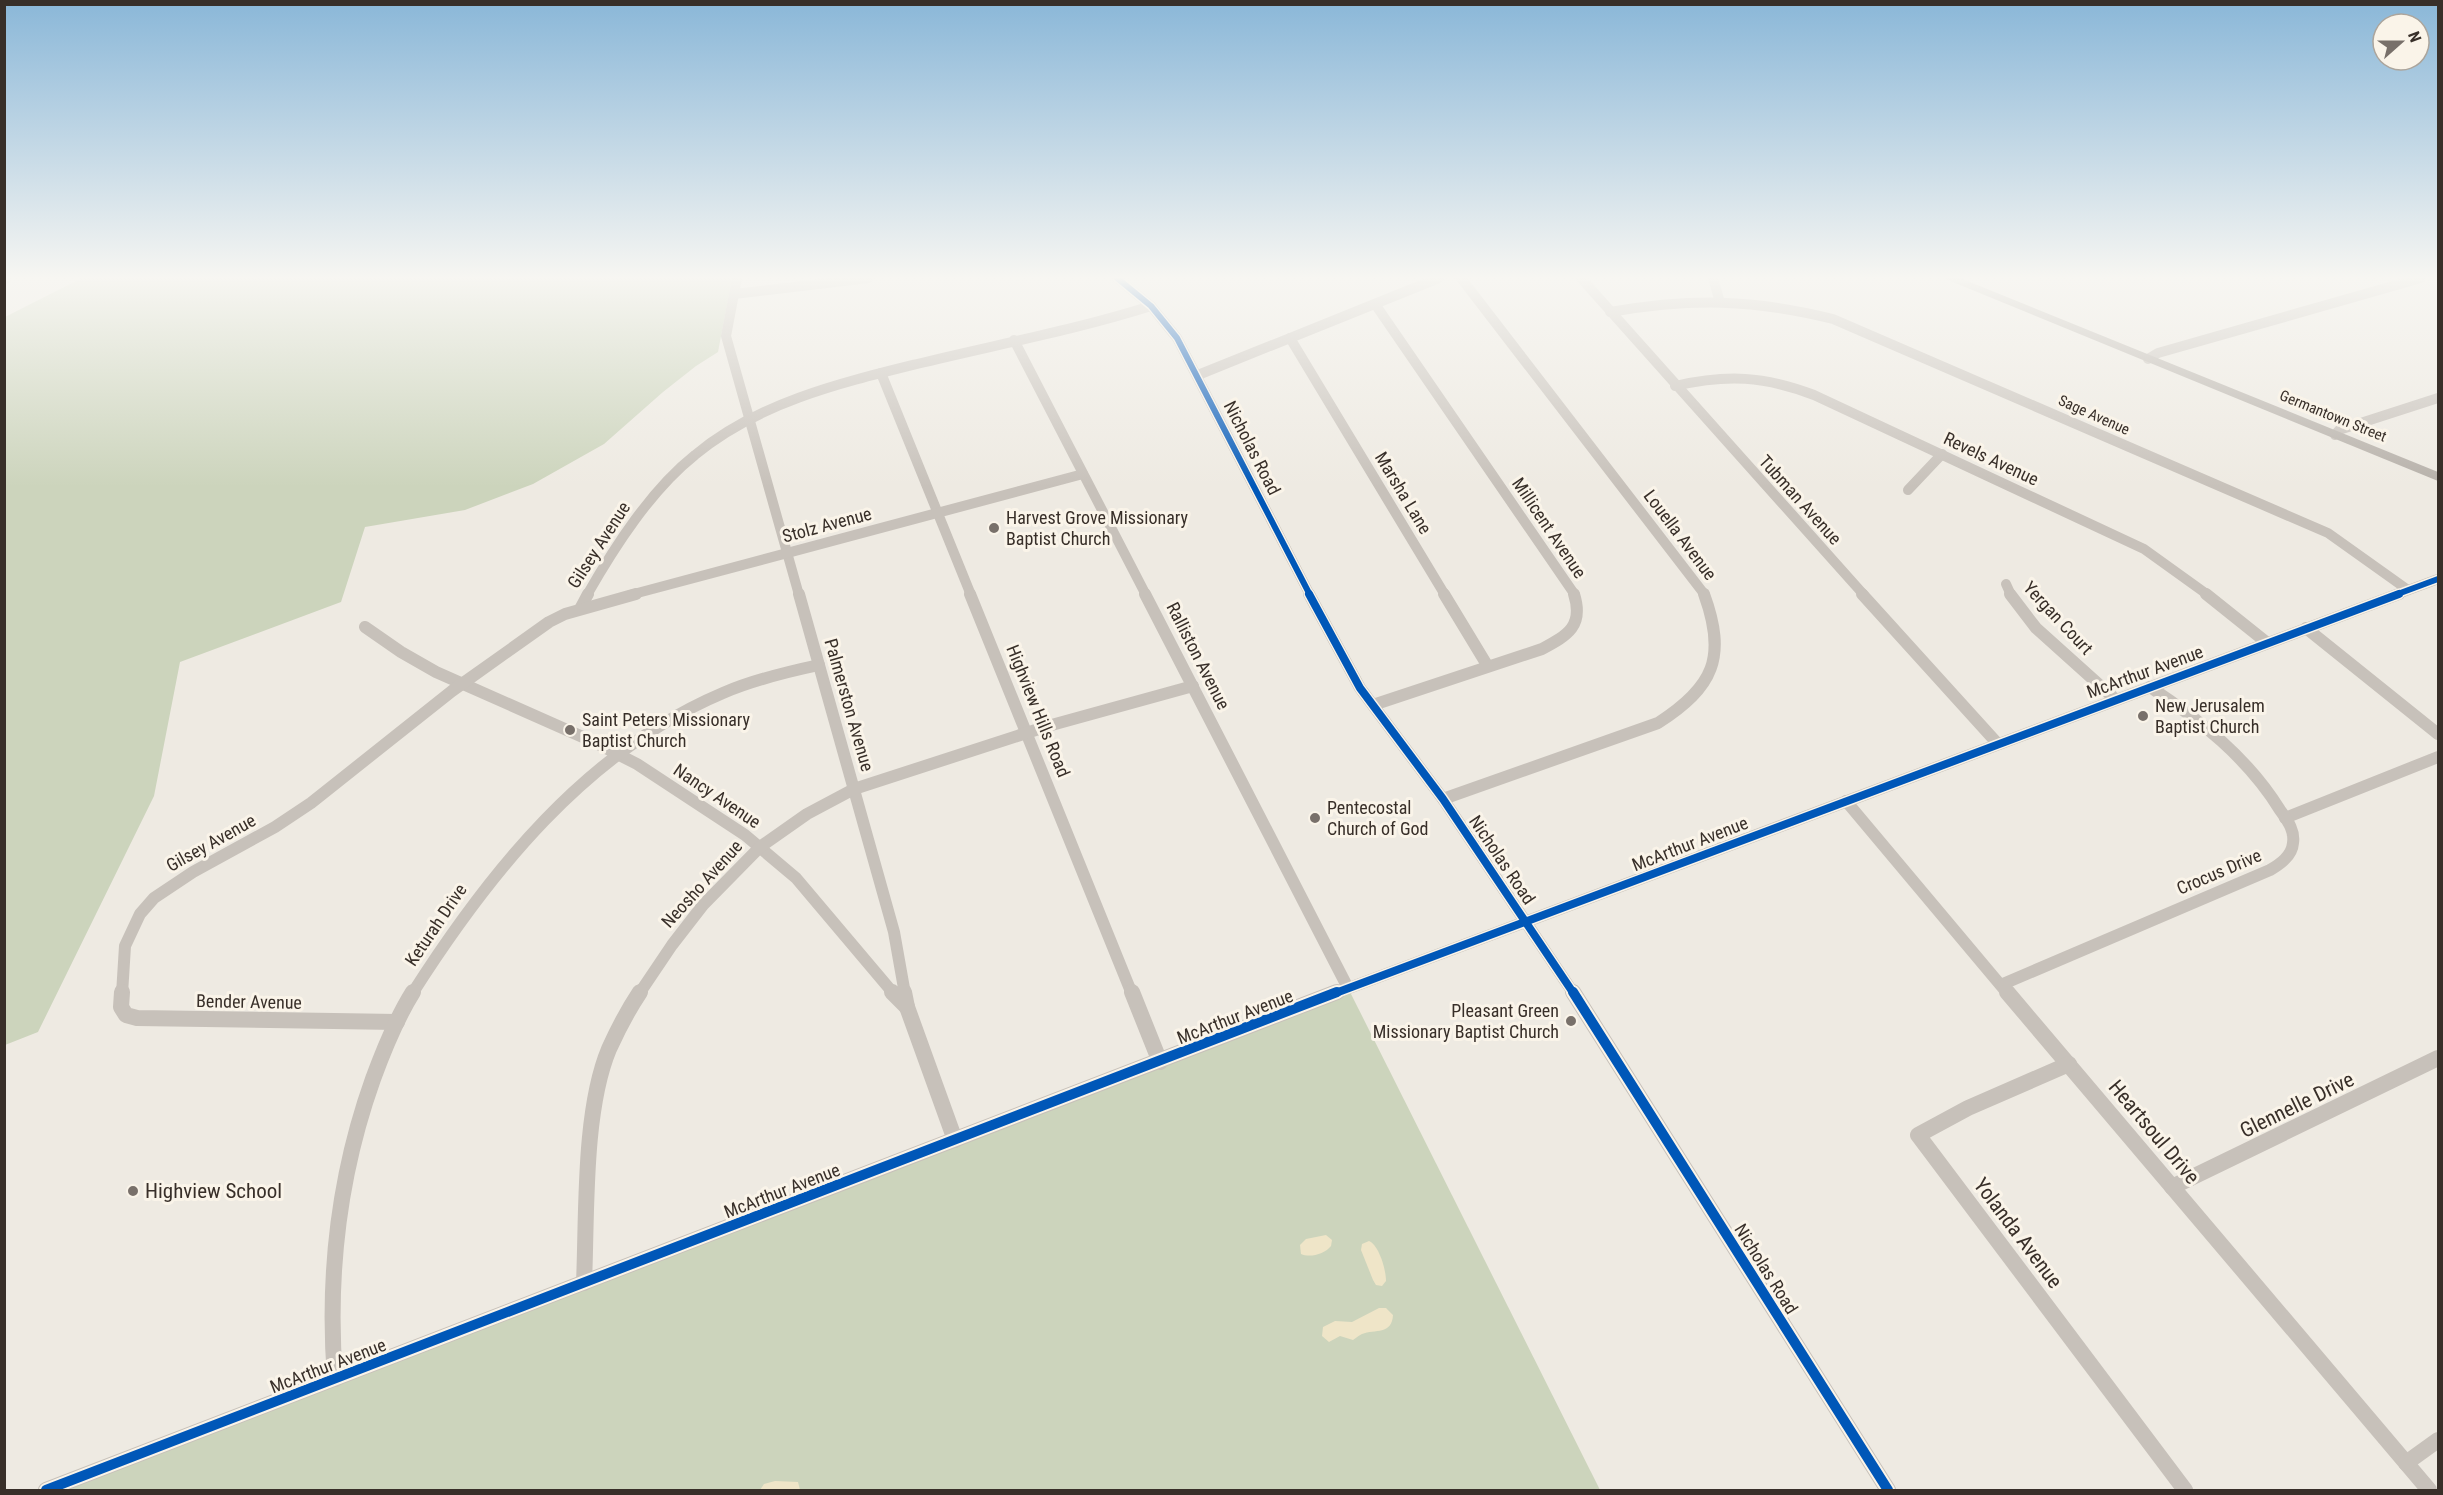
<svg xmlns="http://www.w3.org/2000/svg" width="2443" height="1495" viewBox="0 0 2443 1495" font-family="'Roboto Condensed',sans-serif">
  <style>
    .green { fill: #ccd4bc }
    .sand { fill: #efe5c8 }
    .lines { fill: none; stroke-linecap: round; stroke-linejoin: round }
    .minor-far2 { stroke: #c7c1ba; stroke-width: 10 }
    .minor-far1 { stroke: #c7c1ba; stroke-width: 12 }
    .minor { stroke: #c7c1ba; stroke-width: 16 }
    .major { fill: #b6b0a9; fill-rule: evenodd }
    .cycleway-far2-casing { stroke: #faf4e9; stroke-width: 9 }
    .cycleway-far1-casing { stroke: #faf4e9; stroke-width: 11 }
    .cycleway-casing { stroke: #faf4e9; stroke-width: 14 }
    .cycleway-far2 { stroke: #0057b8; stroke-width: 6 }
    .cycleway-far1 { stroke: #0057b8; stroke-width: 8 }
    .cycleway { stroke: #0057b8; stroke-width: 10 }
    .poi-dot { fill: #78706a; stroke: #faf4e9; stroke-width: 2 }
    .labels { text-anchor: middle; stroke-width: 6; stroke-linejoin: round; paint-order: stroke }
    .far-street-label { font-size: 15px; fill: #382f29; stroke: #faf4e9 }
    .street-label { font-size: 18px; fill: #382f29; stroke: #faf4e9 }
    .poi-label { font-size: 18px; fill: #382f29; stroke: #faf4e9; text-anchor: start }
    .near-street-label { font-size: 21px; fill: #382f29; stroke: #faf4e9 }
    .near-poi-label { font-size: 21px; fill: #382f29; stroke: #faf4e9; text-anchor: start }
  </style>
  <rect width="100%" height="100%" fill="#eeeae2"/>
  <g class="green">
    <polygon points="82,278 732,278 718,352 696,366 663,392 604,444 533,484 465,510 365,527 341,602 180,662 154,796 38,1032 5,1045 5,317"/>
    <polygon points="1348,988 1600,1490 46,1490"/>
  </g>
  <g class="sand">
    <path d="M1326 1235 1332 1240 1331 1246C1325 1254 1310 1258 1301 1254L1300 1245 1306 1239Z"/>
    <path d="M1369 1241C1379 1245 1386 1270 1386 1281L1382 1286 1376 1285 1373 1280 1361 1250 1362 1244Z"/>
    <path d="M1379 1308H1386L1393 1315C1392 1335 1375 1329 1362 1334 1358 1336 1356 1338 1353 1340L1340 1336 1329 1342 1322 1336 1323 1327 1335 1321 1352 1322Z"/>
    <polygon points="775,1481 798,1482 800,1490 760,1490 764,1484"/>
  </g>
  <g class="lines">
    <g class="minor-far2">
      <polyline points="737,278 726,336 799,595"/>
      <polyline points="1117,278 1151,306 1177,338 1310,595"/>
      <polyline points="1461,278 1705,595"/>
      <polyline points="1581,278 1864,595"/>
      <polyline points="1713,278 1719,299"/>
      <polyline points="4,280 7,278"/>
      <polyline points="734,294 869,278"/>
      <polyline points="1375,304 1575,595"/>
      <path d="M1610 312C1692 298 1752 299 1833 319L2328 533 2408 590"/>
      <polyline points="1290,338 1445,595"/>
      <polyline points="1014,340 1146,595"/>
      <polyline points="2148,359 2158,353 2421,278"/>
      <polyline points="881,373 971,595"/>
      <polyline points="1198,375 1439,278"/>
      <path d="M1675 386C1727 374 1764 376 1814 395L2144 549 2208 595"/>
      <polyline points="2335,435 2339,430 2438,398"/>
      <polyline points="1908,490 1942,454"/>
      <polyline points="2006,584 2011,595"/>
      <path d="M587 595C615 546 651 490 695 455 757 403 840 383 917 364 995 345 1075 330 1151 306"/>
      <polyline points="630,595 1083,474"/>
      <polyline points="2395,595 2438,579"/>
    </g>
    <g class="minor-far1">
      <polyline points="799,594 894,932 905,994"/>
      <polyline points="970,594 1132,994"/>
      <polyline points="1145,594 1348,988"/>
      <polyline points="1309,594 1360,688 1443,799 1574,994"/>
      <polyline points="1444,594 1487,665"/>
      <polyline points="1862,594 1997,743"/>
      <polyline points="2010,594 2036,628 2115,699"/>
      <polyline points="2206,594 2266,642"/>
      <polyline points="580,609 588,594"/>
      <polyline points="365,627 401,652 436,672 594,742 637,764 745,835 796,878 894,994"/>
      <polyline points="2306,628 2438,734"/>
      <path d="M1373 705 1542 649C1568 635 1584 626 1574 594"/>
      <path d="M1443 799 1658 723C1714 687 1727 657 1704 594"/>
      <polyline points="1846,801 2008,994"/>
      <polyline points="2285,818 2438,757"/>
      <path d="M2003 984 2270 870C2280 864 2292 856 2293 843 2295 830 2287 820 2280 810 2248 758 2200 720 2150 687"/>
      <polyline points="122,994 125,946 140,914 154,898 193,872 275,827 311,803 452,691 549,622 565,614 636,594"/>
      <path d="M412 994C489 873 586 751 723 693 753 680 786 672 819 665"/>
      <polyline points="639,994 672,945 703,905 760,847 807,814 854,789 1048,726 1193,686"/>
      <polyline points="1333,994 2399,594"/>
    </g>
    <g class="minor">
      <polyline points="122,992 121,1007 126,1015 137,1018 397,1022"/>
      <polyline points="892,992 907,1007"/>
      <polyline points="904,992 907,1007 955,1140"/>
      <polyline points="1132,992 1160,1062"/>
      <polyline points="1573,992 1888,1490"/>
      <polyline points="2007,992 2429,1490"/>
      <polyline points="2069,1064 1968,1108 1918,1135 2185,1490"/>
      <polyline points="2172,1187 2438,1058"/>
      <path d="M584 1283C587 1215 583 1111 609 1049 618 1029 628 1010 640 992"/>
      <path d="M335 1379C327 1276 338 1177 373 1079 384 1049 396 1019 413 992"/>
      <polyline points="2406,1463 2438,1440"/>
      <polyline points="46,1490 1337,992"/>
    </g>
    <polygon class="major" points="1943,278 1960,278 2438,472 2438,481"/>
    <defs>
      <g id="cycleway-far2">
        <polyline points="1117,278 1151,306 1177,338 1310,595"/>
        <polyline points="2395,595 2438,579"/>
      </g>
      <g id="cycleway-far1">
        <polyline points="1309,594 1360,688 1443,799 1574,994"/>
        <polyline points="1333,994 2399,594"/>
      </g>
      <g id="cycleway">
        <polyline points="1573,992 1888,1490"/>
        <polyline points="46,1490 1337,992"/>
      </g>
    </defs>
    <use href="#cycleway-far2" class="cycleway-far2-casing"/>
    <use href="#cycleway-far1" class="cycleway-far1-casing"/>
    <use href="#cycleway" class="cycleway-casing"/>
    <use href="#cycleway-far2" class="cycleway-far2"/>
    <use href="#cycleway-far1" class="cycleway-far1"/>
    <use href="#cycleway" class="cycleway"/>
  </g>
  <linearGradient id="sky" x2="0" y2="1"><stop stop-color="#8ab7d8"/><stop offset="0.57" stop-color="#f7f6f2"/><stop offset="1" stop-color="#f7f6f2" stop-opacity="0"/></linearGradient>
  <rect width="2443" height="487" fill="url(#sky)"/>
  <g class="poi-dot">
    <circle cx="994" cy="528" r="6"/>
    <circle cx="2143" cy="716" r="6"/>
    <circle cx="570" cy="730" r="6"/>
    <circle cx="1315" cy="818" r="6"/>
    <circle cx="1571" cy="1021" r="6"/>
    <circle cx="133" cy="1191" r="6"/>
  </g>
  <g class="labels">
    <g class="far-street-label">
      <text transform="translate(2094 415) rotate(24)" y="5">Sage Avenue</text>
      <text transform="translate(2333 416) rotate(22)" y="5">Germantown Street</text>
    </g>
    <g class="street-label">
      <text transform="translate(1252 448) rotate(63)" y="6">Nicholas Road</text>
      <text transform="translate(1991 459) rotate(25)" y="6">Revels Avenue</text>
      <text transform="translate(1403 493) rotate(59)" y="6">Marsha Lane</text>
      <text transform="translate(1800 500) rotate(48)" y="6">Tubman Avenue</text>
      <text transform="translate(827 525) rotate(-15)" y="6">Stolz Avenue</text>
      <text transform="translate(1549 528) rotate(56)" y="6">Millicent Avenue</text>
      <text transform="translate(1680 535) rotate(53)" y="6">Louella Avenue</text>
      <text transform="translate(599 545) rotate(-57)" y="6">Gilsey Avenue</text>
      <text transform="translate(2058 618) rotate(47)" y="6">Yergan Court</text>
      <text transform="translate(1198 656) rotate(63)" y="6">Ralliston Avenue</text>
      <text transform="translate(2145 672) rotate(-20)" y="6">McArthur Avenue</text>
      <text transform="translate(849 705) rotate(74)" y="6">Palmerston Avenue</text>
      <text transform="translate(1038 711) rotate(68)" y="6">Highview Hills Road</text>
      <text transform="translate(717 796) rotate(34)" y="6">Nancy Avenue</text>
      <text transform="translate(211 843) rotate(-29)" y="6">Gilsey Avenue</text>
      <text transform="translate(1690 844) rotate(-21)" y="6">McArthur Avenue</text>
      <text transform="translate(1502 860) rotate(56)" y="6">Nicholas Road</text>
      <text transform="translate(2219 872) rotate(-23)" y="6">Crocus Drive</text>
      <text transform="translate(702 884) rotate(-48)" y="6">Neosho Avenue</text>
      <text transform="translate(436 925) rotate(-56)" y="6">Keturah Drive</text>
      <text transform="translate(249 1002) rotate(1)" y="6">Bender Avenue</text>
      <text transform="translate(1235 1017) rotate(-21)" y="6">McArthur Avenue</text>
      <text transform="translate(782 1191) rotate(-21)" y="6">McArthur Avenue</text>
      <text transform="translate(1766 1269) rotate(58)" y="6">Nicholas Road</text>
      <text transform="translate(328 1366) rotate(-21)" y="6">McArthur Avenue</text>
    </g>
    <g class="poi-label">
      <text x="1006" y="524">Harvest Grove Missionary<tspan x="1006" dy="21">Baptist Church</tspan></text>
      <text x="2155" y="712">New Jerusalem<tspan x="2155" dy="21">Baptist Church</tspan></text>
      <text x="582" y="726">Saint Peters Missionary<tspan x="582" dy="21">Baptist Church</tspan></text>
      <text x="1327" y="814">Pentecostal<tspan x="1327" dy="21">Church of God</tspan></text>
      <text x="1559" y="1017" text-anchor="end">Pleasant Green<tspan x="1559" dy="21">Missionary Baptist Church</tspan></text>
    </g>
    <g class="near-street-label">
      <text transform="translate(2297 1105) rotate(-26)" y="7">Glennelle Drive</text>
      <text transform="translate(2154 1132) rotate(50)" y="7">Heartsoul Drive</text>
      <text transform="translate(2018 1233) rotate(53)" y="7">Yolanda Avenue</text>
    </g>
    <g class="near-poi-label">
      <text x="145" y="1198">Highview School</text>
    </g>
  </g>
  <rect width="2443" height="1495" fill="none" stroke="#382f29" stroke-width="12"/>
  <g transform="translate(2401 42) rotate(69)"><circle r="28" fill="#faf4e9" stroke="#aca59c" stroke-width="1.5"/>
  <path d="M0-4.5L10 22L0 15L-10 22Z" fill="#78706a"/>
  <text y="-9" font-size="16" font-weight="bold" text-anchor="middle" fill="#382f29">N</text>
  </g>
</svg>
